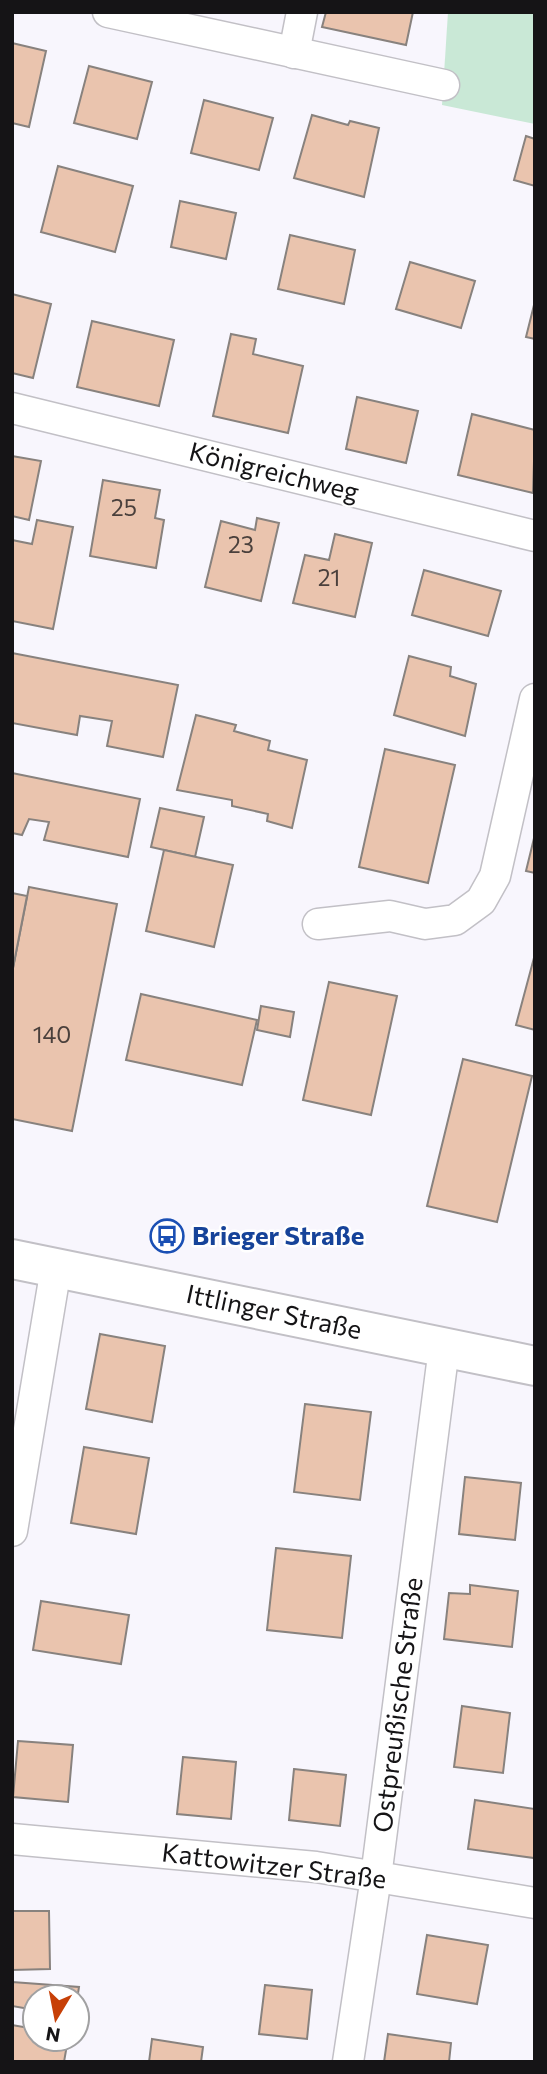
<svg xmlns="http://www.w3.org/2000/svg" width="547" height="2074" viewBox="0 0 547 2074" font-family="Commissioner,sans-serif">
  <style>
    .green { fill: #c9e8d6 }
    .building { fill: #eac4ae; stroke: #88827e; stroke-width: 2 }
    .lines { fill: none; stroke-linecap: round; stroke-linejoin: round }
    .street-casing { stroke: #c2c0c6; stroke-width: 33 }
    .secondary-casing { stroke: #c2c0c6; stroke-width: 42 }
    .street { stroke: #fff; stroke-width: 30 }
    .secondary { stroke: #fff; stroke-width: 38 }
    .labels { text-anchor: middle; stroke-width: 5; stroke-linejoin: round; paint-order: stroke }
    .number-label { font-size: 23px; fill: #4a403c }
    .street-label { font-size: 26px; fill: #151416; stroke: #fff }
    .transit-label { font-size: 26px; font-weight: bold; fill: #164399; stroke: #fff; text-anchor: start }
  </style>
  <rect width="100%" height="100%" fill="#f8f6fd"/>
  <polygon class="green" points="448,12 535,12 535,124 442,105"/>
  <g class="building">
    <polygon points="326,12 413,12 406,45 322,27"/>
    <polygon points="12,43 46,51 29,127 12,123"/>
    <polygon points="89,66 152,82 137,139 74,123"/>
    <polygon points="204,100 273,118 259,170 191,153"/>
    <polygon points="312,115 348,125 350,121 379,128 364,197 294,178"/>
    <polygon points="526,136 535,139 535,186 514,180"/>
    <polygon points="58,166 133,186 115,252 41,232"/>
    <polygon points="180,201 236,213 226,259 171,247"/>
    <polygon points="290,235 355,250 344,304 278,289"/>
    <polygon points="410,262 475,281 461,328 396,309"/>
    <polygon points="12,294 51,304 33,378 12,373"/>
    <polygon points="535,301 535,339 526,337"/>
    <polygon points="92,321 174,340 159,406 77,387"/>
    <polygon points="231,334 256,339 253,354 303,366 288,433 213,416"/>
    <polygon points="357,397 418,411 406,463 346,449"/>
    <polygon points="472,414 535,430 533,493 458,475"/>
    <polygon points="12,456 41,461 29,520 12,516"/>
    <polygon points="103,480 160,490 155,518 164,520 156,568 90,556"/>
    <polygon points="257,518 279,523 261,601 205,587 221,521 255,530"/>
    <polygon points="37,520 73,527 53,629 12,621 12,540 32,544"/>
    <polygon points="335,534 372,543 355,617 293,603 305,555 329,560"/>
    <polygon points="424,570 501,591 488,636 412,615"/>
    <polygon points="12,653 178,685 163,757 107,746 112,721 80,716 77,735 12,723"/>
    <polygon points="409,656 451,667 450,676 476,684 465,736 394,715"/>
    <polygon points="196,715 236,725 234,731 270,741 268,750 307,760 292,828 267,821 268,814 232,806 232,800 177,790"/>
    <polygon points="385,749 455,765 428,883 359,867"/>
    <polygon points="12,773 140,799 128,857 44,840 49,822 29,819 22,835 12,833"/>
    <polygon points="160,808 204,817 195,857 151,847"/>
    <polygon points="535,834 535,873 526,871"/>
    <polygon points="164,850 233,865 214,947 146,931"/>
    <polygon points="29,887 117,904 72,1131 12,1119 12,973"/>
    <polygon points="12,893 27,896 12,973"/>
    <polygon points="535,954 535,1030 516,1025"/>
    <polygon points="329,982 397,996 371,1115 303,1100"/>
    <polygon points="141,994 257,1020 242,1085 126,1060"/>
    <polygon points="261,1006 294,1012 290,1037 257,1030"/>
    <polygon points="463,1059 532,1076 497,1222 427,1206"/>
    <polygon points="100,1334 165,1346 152,1422 86,1409"/>
    <polygon points="305,1404 371,1412 360,1500 294,1492"/>
    <polygon points="84,1447 149,1458 136,1534 71,1523"/>
    <polygon points="465,1477 521,1483 515,1540 459,1534"/>
    <polygon points="276,1548 351,1556 342,1638 267,1630"/>
    <polygon points="470,1585 518,1591 512,1647 444,1639 449,1593 470,1594"/>
    <polygon points="41,1601 129,1615 121,1664 33,1650"/>
    <polygon points="462,1706 510,1713 503,1773 454,1767"/>
    <polygon points="18,1741 73,1745 68,1802 13,1797"/>
    <polygon points="183,1757 236,1762 231,1819 177,1814"/>
    <polygon points="294,1769 346,1775 340,1826 289,1820"/>
    <polygon points="475,1800 535,1809 534,1858 468,1849"/>
    <polygon points="12,1911 49,1911 50,1969 12,1970"/>
    <polygon points="427,1935 488,1945 477,2004 417,1994"/>
    <polygon points="12,1982 79,1987 77,2000 77,1997 35,1997 35,2010 12,2006"/>
    <polygon points="265,1985 312,1990 307,2039 259,2034"/>
    <polygon points="12,2025 35,2029 35,2039 68,2039 64,2062 12,2062"/>
    <polygon points="388,2034 451,2043 449,2062 384,2062"/>
    <polygon points="152,2039 203,2047 201,2062 149,2062"/>
  </g>
  <g class="lines">
    <defs>
      <g id="street">
        <polyline points="108,12 444,85"/>
        <polyline points="294,53 302,12"/>
        <polyline points="12,408 535,536"/>
        <polyline points="318,924 390,916 425,924 455,920 481,901 495,876 535,699"/>
        <polyline points="12,1531 56,1268"/>
        <polyline points="12,1839 316,1867 535,1903"/>
        <polyline points="348,2062 376,1877 444,1348"/>
      </g>
      <polyline id="secondary" points="12,1259 535,1366"/>
    </defs>
    <use href="#street" class="street-casing"/>
    <use href="#secondary" class="secondary-casing"/>
    <use href="#street" class="street"/>
    <use href="#secondary" class="secondary"/>
  </g>
  <defs>
    <symbol id="bus-ring" viewBox="-11 -11 22 22"><circle r="9.5" fill="#fff" stroke="#1a4fb4" stroke-width="1.5"/><path d="M-5-6H5V4H4V6H2V4H-2V6H-4V4H-5ZM-3.5-4V0h7V-4ZM-3.5 1.2v1.5H-2V1.2ZM2 1.2v1.5H3.5V1.2Z" fill="#1a4fb4"/></symbol>
  </defs>
  <g fill-rule="evenodd">
    <use href="#bus-ring" x="148" y="1217" width="38" height="38"/>
  </g>
  <g class="labels">
    <g class="number-label">
      <text x="124" y="516">25</text>
      <text x="241" y="553">23</text>
      <text x="329" y="586">21</text>
      <text x="52" y="1043">140</text>
    </g>
    <g class="street-label">
      <text transform="translate(274 472) rotate(14)" y="9">Königreichweg</text>
      <text transform="translate(274 1312) rotate(12)" y="9">Ittlinger Straße</text>
      <text transform="translate(398 1705) rotate(-83)" y="9">Ostpreußische Straße</text>
      <text transform="translate(274 1866) rotate(7)" y="9">Kattowitzer Straße</text>
    </g>
    <g class="transit-label">
      <text x="192" y="1245">Brieger Straße</text>
    </g>
  </g>
  <rect width="547" height="2074" fill="none" stroke="#151416" stroke-width="28"/>
  <g transform="translate(56 2018) rotate(190)"><circle r="33" fill="#ffffff" stroke="#a1a1a2" stroke-width="2"/>
  <path d="M0-5L12 26L0 18L-12 26Z" fill="#c74007"/>
  <text y="-10" font-size="19" font-weight="bold" text-anchor="middle" fill="#151416">N</text>
  </g>
</svg>
